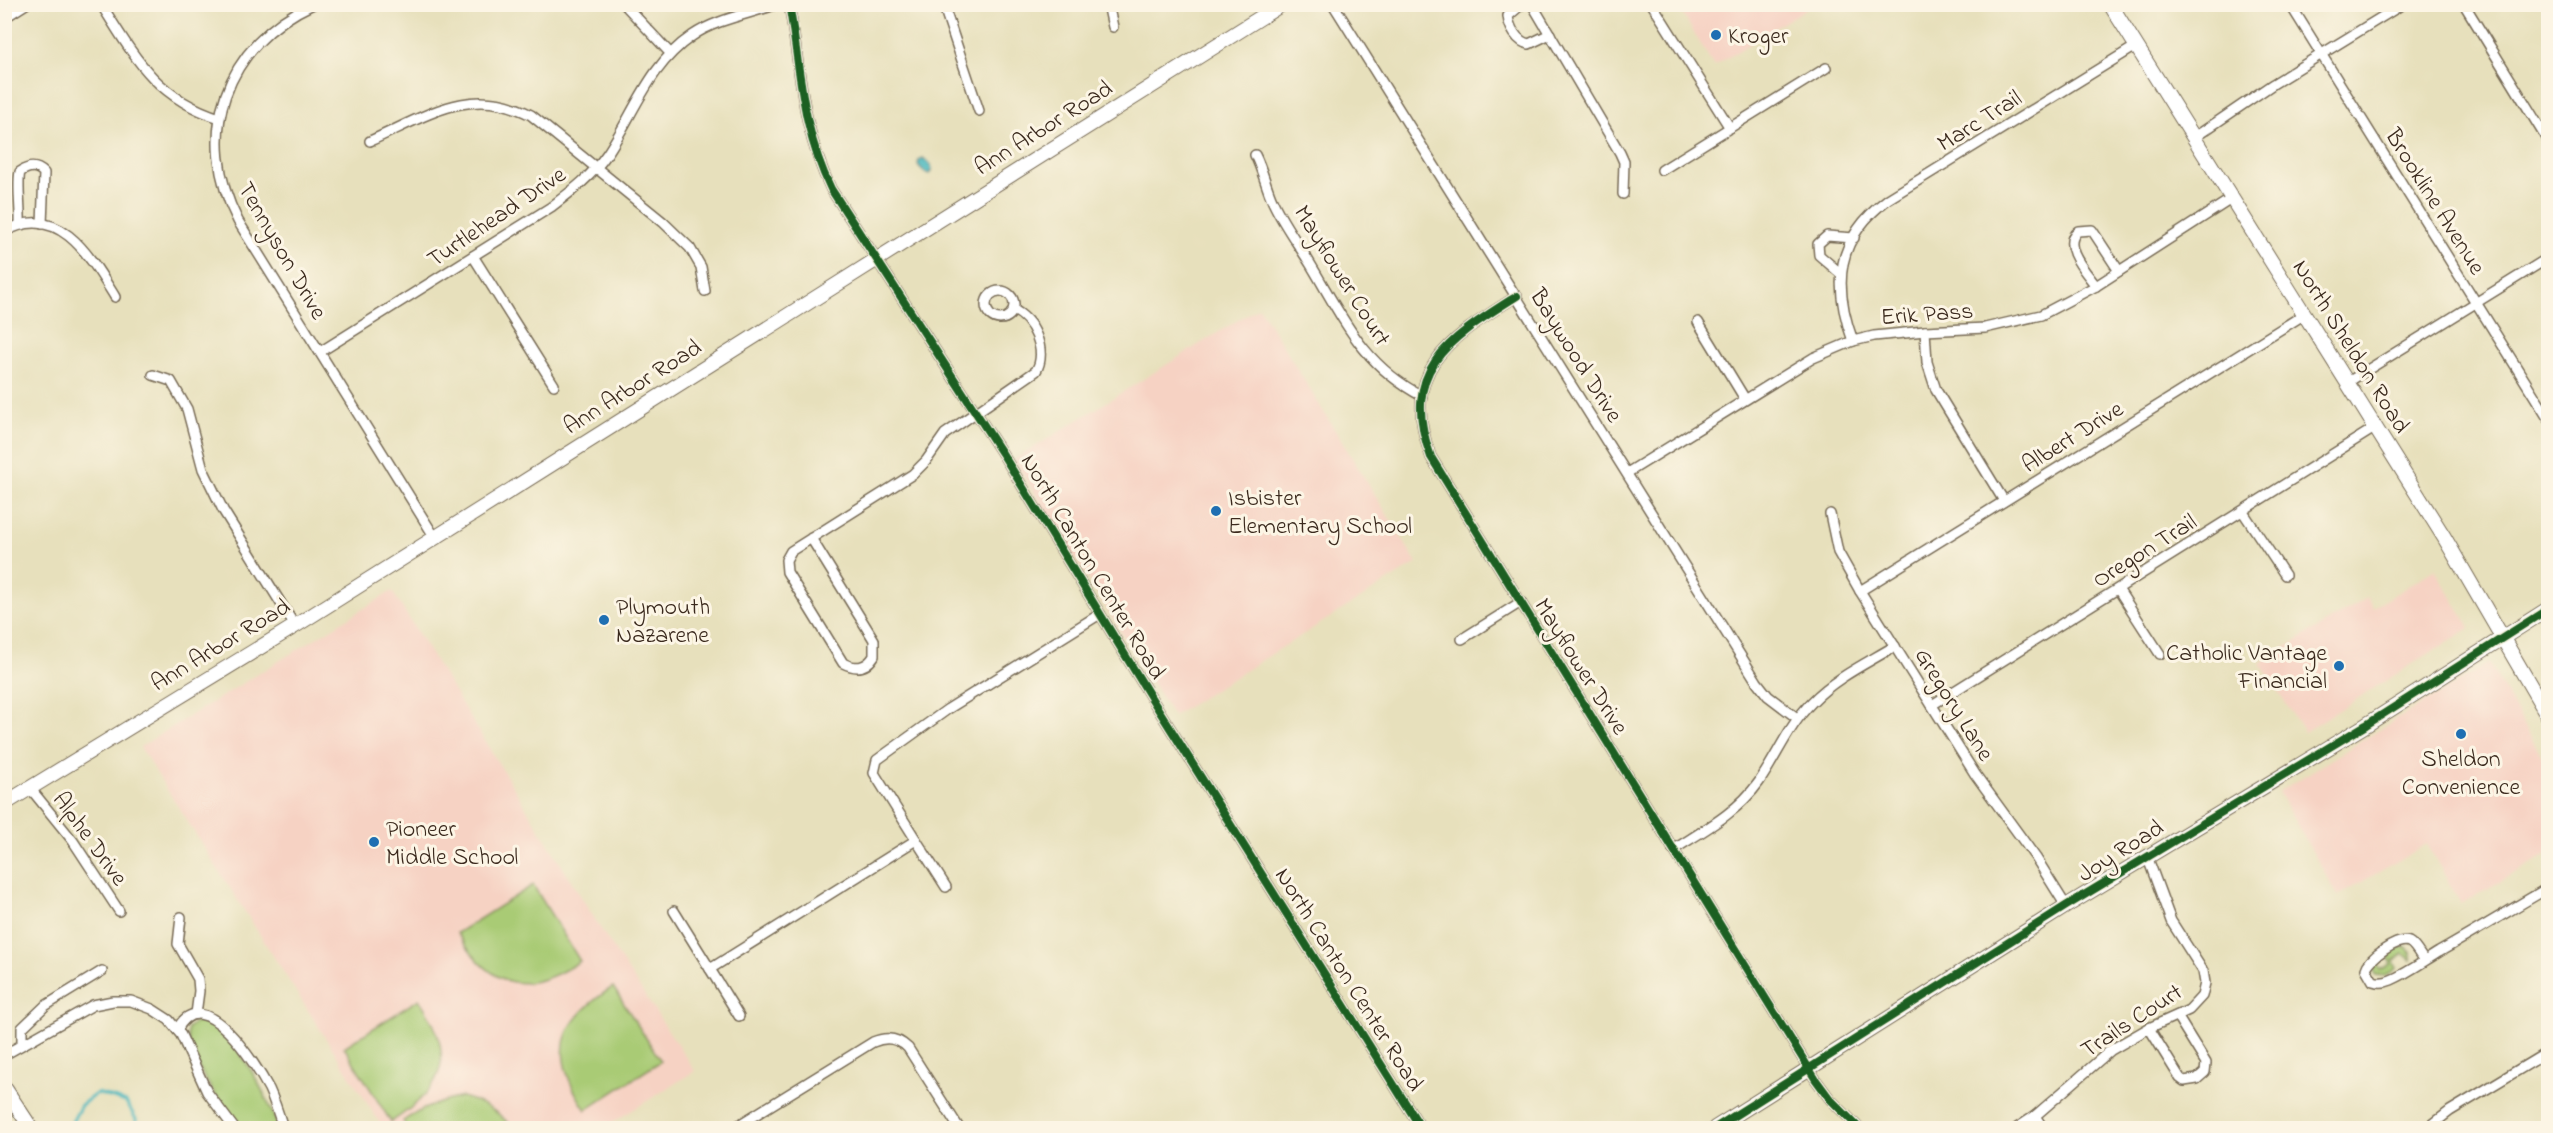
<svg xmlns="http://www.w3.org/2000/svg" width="2553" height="1133" viewBox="0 0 2553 1133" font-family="'Indie Flower',sans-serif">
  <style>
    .built { fill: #f6d2c3 }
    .green { fill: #a9cb74; stroke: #727a49; stroke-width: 1.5 }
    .water { fill: #48b7bd; stroke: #42706e; stroke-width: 1.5 }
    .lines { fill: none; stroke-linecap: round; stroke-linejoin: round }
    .stream { stroke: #48b7bd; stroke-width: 3 }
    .street-casing { stroke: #776a55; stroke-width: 12 }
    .secondary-casing { stroke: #776a55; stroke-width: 16 }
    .street { stroke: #fff; stroke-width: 9 }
    .secondary { stroke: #fff; stroke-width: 14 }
    .cycleway-casing { stroke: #fcf5e5; stroke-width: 11 }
    .cycleway { stroke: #1b5e20; stroke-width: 8 }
    .poi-dot { fill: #1f6fb2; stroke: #fcf5e5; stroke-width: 2 }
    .labels { text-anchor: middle; stroke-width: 6; stroke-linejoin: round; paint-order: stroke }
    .poi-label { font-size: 24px; fill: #3b2a1e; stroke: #fcf5e5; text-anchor: start }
    .street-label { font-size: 24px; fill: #3b2a1e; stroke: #fcf5e5 }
  </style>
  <rect width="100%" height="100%" fill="#fcf5e5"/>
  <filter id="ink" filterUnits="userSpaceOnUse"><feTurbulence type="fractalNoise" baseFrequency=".0167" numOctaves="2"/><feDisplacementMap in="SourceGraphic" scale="12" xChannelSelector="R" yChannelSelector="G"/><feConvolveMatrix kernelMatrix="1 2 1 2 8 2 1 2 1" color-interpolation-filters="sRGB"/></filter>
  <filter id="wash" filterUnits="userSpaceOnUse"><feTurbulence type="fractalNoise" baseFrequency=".008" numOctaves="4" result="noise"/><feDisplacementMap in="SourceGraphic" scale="24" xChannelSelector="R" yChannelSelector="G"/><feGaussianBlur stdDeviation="1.35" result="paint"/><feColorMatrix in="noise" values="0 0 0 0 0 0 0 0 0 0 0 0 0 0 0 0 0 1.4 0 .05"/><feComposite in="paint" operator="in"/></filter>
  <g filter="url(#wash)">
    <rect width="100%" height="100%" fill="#e7e0bc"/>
    <g class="built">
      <polygon points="1677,5 1812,5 1714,66"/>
      <polygon points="1259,307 1417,563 1173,716 1014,460"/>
      <polygon points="2435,569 2470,628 2304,732 2260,663 2367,598 2373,608"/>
      <polygon points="392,591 606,937 695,1071 604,1128 383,1128 140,747"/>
      <polygon points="2489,663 2548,767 2548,854 2461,904 2427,844 2338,896 2278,792"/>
    </g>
    <g class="green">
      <path d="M533 885 580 961C524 998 492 988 457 933Z"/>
      <path d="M2401 947 2408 948 2411 952V960L2404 954 2393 961 2397 968C2391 973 2382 978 2374 974L2373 965 2377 964 2380 970 2391 964 2388 956Z"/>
      <path d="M613 987 661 1061 586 1110C548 1054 558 1022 613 987Z"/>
      <path d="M419 999C457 1055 446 1087 391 1122L344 1047Z"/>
      <path d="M196 1021C233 1023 268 1098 278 1128H242C224 1109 183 1054 188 1028Z"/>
      <path d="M462 1097C484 1103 498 1111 513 1128H407L403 1121C422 1108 439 1102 462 1097Z"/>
    </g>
    <polygon class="water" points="923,158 931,165 932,170 929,174 925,173 918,165 919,160"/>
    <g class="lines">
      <polyline class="stream" points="69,1128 81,1105 97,1093 126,1102 136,1119 137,1128"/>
    </g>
  </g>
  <g filter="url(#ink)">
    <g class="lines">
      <defs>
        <g id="street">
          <path d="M101 4C135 58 156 98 220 118"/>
          <path d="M313 4C224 45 194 135 238 221L434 536"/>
          <polyline points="624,4 670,53"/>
          <path d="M789 4C801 71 801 127 831 189L1002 453 1155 704 1421 1128"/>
          <polyline points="943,4 979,111"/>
          <polyline points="1108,4 1113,27"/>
          <polyline points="1333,4 1757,682 1768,696 1797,718"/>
          <path d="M1522 4 1508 16C1509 27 1517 42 1529 44L1550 34"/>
          <polyline points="1532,4 1620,153 1624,162 1623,194"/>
          <polyline points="1652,4 1730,128"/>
          <polyline points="2290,4 2548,418"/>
          <polyline points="2464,4 2548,141"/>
          <polyline points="4,18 26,4"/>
          <polyline points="2195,137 2273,84 2403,4"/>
          <path d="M370 141C425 117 471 83 531 115L663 222 690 248 701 267 705 291"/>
          <path d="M1255 155C1263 171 1266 187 1273 202 1283 224 1299 245 1311 265 1344 320 1363 365 1422 396"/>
          <polyline points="1662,170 1826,68"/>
          <path d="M20 225C21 212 17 182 20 172 29 166 36 165 44 173L42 224"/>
          <path d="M4 232C59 200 91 258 115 297"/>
          <polyline points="473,256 554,385"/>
          <polyline points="1841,274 1819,255 1818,244 1827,236 1854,238"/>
          <path d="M2096 286C2086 272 2060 245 2078 231L2092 230 2119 271"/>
          <circle cx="1000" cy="305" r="14"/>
          <path d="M1517 296C1451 338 1398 368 1431 457L1816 1080 1830 1099 1859 1128"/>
          <polyline points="1698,322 1745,399"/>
          <polyline points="1925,331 1927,362 1936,390 2004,501"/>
          <path d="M1853 341C1832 284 1836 238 1888 199L2136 46"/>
          <path d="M320 352 551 207C572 191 592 176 607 154 635 112 649 65 692 36 716 19 750 14 777 4"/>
          <polyline points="153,375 171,381 187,409 203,469 223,510 295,626"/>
          <polyline points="2348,382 2548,258"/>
          <polyline points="1627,473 1813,358 1853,341 1874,336 1925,331 1985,328 2041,315 2096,286 2231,199"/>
          <polyline points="2243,512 2285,575"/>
          <polyline points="1830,514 1838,552 1860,591 1975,774 2036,858 2066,906"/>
          <path d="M811 538 874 640V656C866 669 855 669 843 663L787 572 786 560 791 551 913 474 926 461 945 434 1036 371C1048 351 1033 318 1013 310"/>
          <polyline points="2118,589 2160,654"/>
          <polyline points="1860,591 2305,314"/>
          <polyline points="1462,639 1521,602"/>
          <polyline points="1932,705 2376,427"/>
          <polyline points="30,788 73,841 119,911"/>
          <polyline points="916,840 946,887"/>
          <path d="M1673 850C1704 830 1737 813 1759 782 1777 756 1789 725 1812 702 1835 678 1867 663 1895 646"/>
          <polyline points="674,911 710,969 916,840 874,773 877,760 948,709 1100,614"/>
          <polyline points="181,917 178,944 198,979 199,991 196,1014"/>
          <path d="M2424 961C2420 955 2415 945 2409 942 2398 937 2369 958 2366 969L2373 981C2379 983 2384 983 2391 980 2408 973 2424 961 2439 952 2476 931 2512 909 2548 888"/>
          <polyline points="710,969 739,1016"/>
          <polyline points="2149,1028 2180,1078 2184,1081 2197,1079 2205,1072 2206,1063 2177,1016"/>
          <path d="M177 1030C203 979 256 1065 269 1089 275 1102 279 1115 283 1128"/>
          <polyline points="22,1044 22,1028 45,1006 102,971"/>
          <polyline points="4,1055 93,1005 113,1001 131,1001 152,1009 169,1020 181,1035 207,1092 234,1128"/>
          <polyline points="2035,1116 2043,1128"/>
          <path d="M734 1128 873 1042C887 1036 898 1038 908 1048L959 1128"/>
          <polyline points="2017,1128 2035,1116 2111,1050 2149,1028 2189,1010 2202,996 2205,983 2203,971 2171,921 2147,856"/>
          <polyline points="2428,1128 2450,1111 2548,1052"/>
        </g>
        <g id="secondary">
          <polyline points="2110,4 2444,537 2548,716"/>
          <polyline points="4,804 295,626 1282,4"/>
          <polyline points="4,1087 31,1128"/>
          <polyline points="1715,1128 2066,906 2366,725 2548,609"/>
        </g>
      </defs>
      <use href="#street" class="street-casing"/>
      <use href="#secondary" class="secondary-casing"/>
      <use href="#street" class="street"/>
      <use href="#secondary" class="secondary"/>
      <defs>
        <g id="cycleway">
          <path d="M789 4C801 71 801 127 831 189L1002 453 1155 704 1421 1128"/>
          <path d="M1517 296C1451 338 1398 368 1431 457L1816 1080 1830 1099 1859 1128"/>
          <polyline points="1715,1128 2066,906 2366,725 2548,609"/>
        </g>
      </defs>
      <use href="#cycleway" class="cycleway-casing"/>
      <use href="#cycleway" class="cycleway"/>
    </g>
  </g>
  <g class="poi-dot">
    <circle cx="1716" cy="35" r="6"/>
    <circle cx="1216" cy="511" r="6"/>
    <circle cx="604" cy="620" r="6"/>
    <circle cx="2339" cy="666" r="6"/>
    <circle cx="2461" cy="734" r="6"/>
    <circle cx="374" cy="842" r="6"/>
  </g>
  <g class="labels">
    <g class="poi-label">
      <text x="1728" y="43">Kroger</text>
      <text x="1228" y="505">Isbister<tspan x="1228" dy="28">Elementary School</tspan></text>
      <text x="616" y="614">Plymouth<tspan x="616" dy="28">Nazarene</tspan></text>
      <text x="2327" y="660" text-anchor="end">Catholic Vantage<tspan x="2327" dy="28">Financial</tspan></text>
      <text x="2461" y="766" text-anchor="middle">Sheldon<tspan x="2461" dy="28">Convenience</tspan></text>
      <text x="386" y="836">Pioneer<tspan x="386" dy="28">Middle School</tspan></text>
    </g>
    <g class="street-label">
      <text transform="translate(1979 120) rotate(-32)" y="8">Marc Trail</text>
      <text transform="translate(1043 127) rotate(-32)" y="8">Ann Arbor Road</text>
      <text transform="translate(2436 201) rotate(58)" y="8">Brookline Avenue</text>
      <text transform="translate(496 216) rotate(-34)" y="8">Turtlehead Drive</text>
      <text transform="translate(283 250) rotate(60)" y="8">Tennyson Drive</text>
      <text transform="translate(1343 275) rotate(58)" y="8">Mayflower Court</text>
      <text transform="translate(1927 313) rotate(-4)" y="8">Erik Pass</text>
      <text transform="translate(2352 346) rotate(58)" y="8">North Sheldon Road</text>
      <text transform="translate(1577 355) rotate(58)" y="8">Baywood Drive</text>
      <text transform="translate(632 386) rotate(-32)" y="8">Ann Arbor Road</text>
      <text transform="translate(2072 436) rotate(-32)" y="8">Albert Drive</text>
      <text transform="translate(2144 550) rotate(-32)" y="8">Oregon Trail</text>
      <text transform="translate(1094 566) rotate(59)" y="8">North Canton Center Road</text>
      <text transform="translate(220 644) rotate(-31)" y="8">Ann Arbor Road</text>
      <text transform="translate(1582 666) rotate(58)" y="8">Mayflower Drive</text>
      <text transform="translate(1955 704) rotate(58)" y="8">Gregory Lane</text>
      <text transform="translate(91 838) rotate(54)" y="8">Alphe Drive</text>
      <text transform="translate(2120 850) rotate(-32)" y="8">Joy Road</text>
      <text transform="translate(1350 979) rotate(58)" y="8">North Canton Center Road</text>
      <text transform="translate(2131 1020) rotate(-33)" y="8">Trails Court</text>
    </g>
  </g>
  <rect width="2553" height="1133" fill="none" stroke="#fcf5e5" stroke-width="24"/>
</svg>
